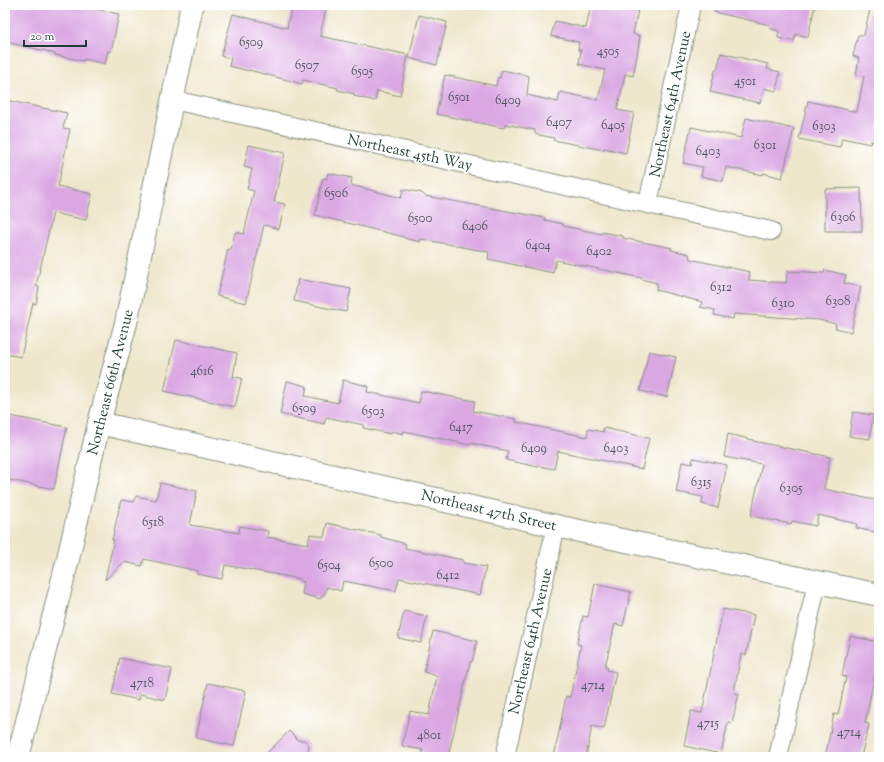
<svg xmlns="http://www.w3.org/2000/svg" width="884" height="762" viewBox="0 0 884 762" font-family="'Sorts Mill Goudy',serif">
  <style>
    .building { fill: #daa7e3 }
    .lines { fill: none; stroke-linecap: round; stroke-linejoin: round }
    .street-casing { stroke: #879280; stroke-width: 20 }
    .secondary-casing { stroke: #879280; stroke-width: 24 }
    .street { stroke: #fff; stroke-width: 18 }
    .secondary { stroke: #fff; stroke-width: 22 }
    .labels { text-anchor: middle; stroke-width: 4; stroke-linejoin: round; paint-order: stroke }
    .number-label { font-size: 13px; fill: #4e5860 }
    .street-label { font-size: 15px; fill: #1f3d34; stroke: #fff }
  </style>
  <rect width="100%" height="100%" fill="#fff"/>
  <filter id="ink" filterUnits="userSpaceOnUse"><feTurbulence type="fractalNoise" baseFrequency=".025" numOctaves="2"/><feDisplacementMap in="SourceGraphic" scale="8" xChannelSelector="R" yChannelSelector="G"/><feConvolveMatrix kernelMatrix="1 2 1 2 8 2 1 2 1" color-interpolation-filters="sRGB"/></filter>
  <filter id="wash" filterUnits="userSpaceOnUse"><feTurbulence type="fractalNoise" baseFrequency=".012" numOctaves="4" result="noise"/><feDisplacementMap in="SourceGraphic" scale="16" xChannelSelector="R" yChannelSelector="G"/><feGaussianBlur stdDeviation="0.9" result="paint"/><feColorMatrix in="noise" values="0 0 0 0 0 0 0 0 0 0 0 0 0 0 0 0 0 1.4 0 .05"/><feComposite in="paint" operator="in"/></filter>
  <g filter="url(#wash)">
    <rect width="100%" height="100%" fill="#efe7cc"/>
    <g id="blocks">
      <g class="building">
        <polygon points="5,5 76,5 119,14 111,52 108,51 105,64 84,59 84,61 55,55 55,54 46,51 5,42"/>
        <polygon points="292,5 327,5 320,36 408,55 400,96 377,91 375,101 354,96 355,94 337,90 338,88 303,80 302,84 249,70 249,71 229,66 231,58 221,56 233,14 287,28"/>
        <polygon points="591,5 639,5 633,34 640,36 637,55 633,76 625,74 617,110 634,113 626,153 604,148 604,150 553,140 554,138 535,134 535,130 505,124 504,128 436,114 445,75 496,86 498,77 500,78 502,70 529,76 527,95 558,102 560,92 598,100 605,70 579,64 581,50 578,50 579,42 551,36 555,21 586,28"/>
        <polygon points="715,5 815,5 808,37 796,34 794,41 778,38 779,31 769,28 770,25 714,12"/>
        <polygon points="871,5 879,5 879,143 871,141 870,144 842,138 840,147 799,139 808,101 857,112 864,76 856,75 859,58 853,56 858,35 864,35"/>
        <polygon points="419,15 447,22 437,65 409,58"/>
        <polygon points="721,53 768,64 767,69 780,72 776,91 764,88 760,103 710,92 715,70 717,70"/>
        <polygon points="5,100 67,113 63,128 70,129 58,186 92,194 86,220 53,213 36,286 39,287 36,304 33,303 21,357 5,354"/>
        <polygon points="746,118 794,129 782,178 763,173 763,175 726,167 723,181 701,176 703,167 683,163 691,127 741,138"/>
        <polygon points="249,145 285,153 274,202 285,204 279,229 264,225 246,303 217,296 228,249 231,250 235,232 244,234 254,191 247,189 252,169 244,167"/>
        <polygon points="328,173 352,178 351,185 401,198 403,189 422,193 425,196 524,214 545,218 545,220 563,224 563,226 602,234 602,232 623,236 623,238 672,248 671,250 689,254 690,259 750,272 749,280 786,283 787,271 824,273 825,270 846,275 844,283 861,287 851,332 835,328 836,324 819,320 734,314 733,319 714,315 715,310 700,307 702,302 656,290 657,283 641,279 642,278 556,260 553,273 488,259 489,252 421,239 420,242 404,238 404,237 315,215 323,178 326,179"/>
        <polygon points="861,188 862,231 825,231 825,189"/>
        <polygon points="298,279 351,289 346,312 294,301"/>
        <polygon points="176,340 237,353 233,377 242,378 235,407 164,391"/>
        <polygon points="649,351 676,357 667,397 640,391"/>
        <polygon points="343,380 368,386 367,392 419,403 421,391 475,401 473,411 516,419 516,422 587,437 588,429 603,432 604,428 649,438 642,469 558,451 554,469 539,466 538,467 506,460 508,451 470,443 470,445 404,431 403,434 392,431 391,434 363,428 364,425 326,417 324,424 280,414 287,381 307,386 305,396 338,403"/>
        <polygon points="853,412 873,415 870,439 849,436"/>
        <polygon points="5,415 67,427 54,489 5,479"/>
        <polygon points="728,434 753,440 753,441 830,457 824,489 879,501 879,533 856,528 857,524 818,515 816,526 792,521 791,524 751,516 762,464 724,457"/>
        <polygon points="693,458 727,465 718,508 702,504 703,497 676,492 682,462 692,464"/>
        <polygon points="160,483 197,491 190,525 239,533 240,526 268,531 267,537 308,544 310,534 324,537 327,523 381,535 381,537 406,544 405,548 463,560 463,563 486,567 480,595 399,578 396,591 343,581 341,591 327,587 325,593 320,599 302,594 304,582 300,581 300,579 225,565 222,579 197,574 198,571 144,559 142,566 124,562 105,580 114,540 112,540 121,500 134,502 136,496 156,500"/>
        <polygon points="595,584 631,592 623,626 615,624 605,667 608,667 607,670 616,672 604,729 592,726 586,757 554,757 566,696 570,697 581,645 577,644 583,616 588,617"/>
        <polygon points="723,609 754,615 746,655 741,654 734,693 739,694 732,723 728,722 721,754 684,746 691,711 702,713"/>
        <polygon points="404,611 427,616 421,643 398,638"/>
        <polygon points="433,631 477,641 472,662 470,662 448,757 421,757 423,750 402,746 410,711 429,715 437,676 424,672"/>
        <polygon points="850,636 879,642 879,654 865,723 869,724 861,757 825,757 834,714 838,715 846,677 842,676"/>
        <polygon points="120,658 172,669 165,700 140,694 139,700 112,694"/>
        <polygon points="208,683 246,691 234,746 196,738"/>
        <polygon points="289,731 298,740 304,740 309,745 307,757 263,757"/>
      </g>
    </g>
  </g>
  <g filter="url(#ink)">
    <use href="#blocks" fill-opacity="0" stroke="#879280" stroke-width="1"/>
    <g class="lines">
      <defs>
        <g id="street">
          <polyline points="173,100 771,231"/>
          <polyline points="648,203 691,5"/>
          <polyline points="505,757 556,526"/>
          <polyline points="778,757 817,582"/>
        </g>
        <g id="secondary">
          <polyline points="99,423 556,526 879,595"/>
          <polyline points="18,757 68,559 99,423 126,323 192,5"/>
        </g>
      </defs>
      <use href="#street" class="street-casing"/>
      <use href="#secondary" class="secondary-casing"/>
      <use href="#street" class="street"/>
      <use href="#secondary" class="secondary"/>
    </g>
  </g>
  <g class="labels">
    <g class="number-label">
      <text x="251" y="46">6509</text>
      <text x="608" y="55">4505</text>
      <text x="307" y="69">6507</text>
      <text x="362" y="75">6505</text>
      <text x="745" y="85">4501</text>
      <text x="459" y="101">6501</text>
      <text x="508" y="104">6409</text>
      <text x="559" y="126">6407</text>
      <text x="613" y="129">6405</text>
      <text x="824" y="130">6303</text>
      <text x="765" y="149">6301</text>
      <text x="708" y="155">6403</text>
      <text x="336" y="197">6506</text>
      <text x="843" y="221">6306</text>
      <text x="420" y="222">6500</text>
      <text x="475" y="230">6406</text>
      <text x="538" y="249">6404</text>
      <text x="599" y="255">6402</text>
      <text x="721" y="291">6312</text>
      <text x="838" y="305">6308</text>
      <text x="783" y="307">6310</text>
      <text x="202" y="375">4616</text>
      <text x="304" y="412">6509</text>
      <text x="373" y="415">6503</text>
      <text x="461" y="431">6417</text>
      <text x="534" y="452">6409</text>
      <text x="616" y="452">6403</text>
      <text x="701" y="486">6315</text>
      <text x="791" y="492">6305</text>
      <text x="153" y="526">6518</text>
      <text x="381" y="567">6500</text>
      <text x="329" y="569">6504</text>
      <text x="448" y="579">6412</text>
      <text x="142" y="687">4718</text>
      <text x="593" y="689">4714</text>
      <text x="708" y="727">4715</text>
      <text x="849" y="736">4714</text>
      <text x="429" y="739">4801</text>
    </g>
    <g class="street-label">
      <text transform="translate(670 104) rotate(-78)" y="5">Northeast 64th Avenue</text>
      <text transform="translate(410 152) rotate(12)" y="5">Northeast 45th Way</text>
      <text transform="translate(110 382) rotate(-76)" y="5">Northeast 66th Avenue</text>
      <text transform="translate(489 510) rotate(13)" y="5">Northeast 47th Street</text>
      <text transform="translate(530 641) rotate(-77)" y="5">Northeast 64th Avenue</text>
    </g>
  </g>
  <rect width="884" height="762" fill="none" stroke="#fff" stroke-width="20"/>
  <path d="M24 40v6h62v-6" fill="none" stroke="#1f3d34" stroke-width="2"/>
  <text x="30" y="40" font-size="12" fill="#1f3d34" stroke="#ffffff" stroke-width="3" paint-order="stroke">20 m</text>
</svg>
